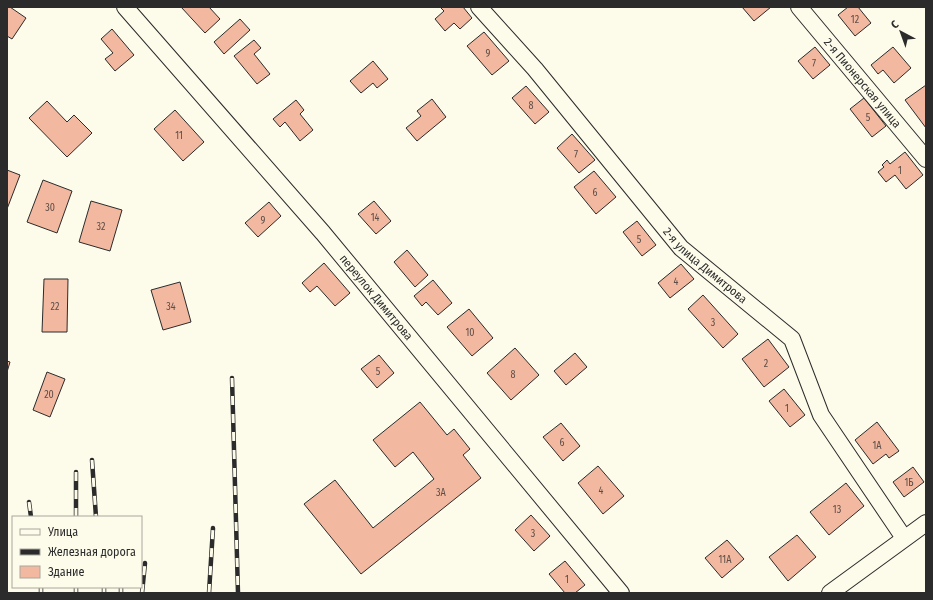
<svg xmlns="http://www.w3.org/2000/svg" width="933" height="600" viewBox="0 0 933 600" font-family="'Fira Sans Condensed',sans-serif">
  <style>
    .building { fill: #f2b8a0; stroke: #2b2b2b }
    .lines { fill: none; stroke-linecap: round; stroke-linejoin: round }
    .minor-casing { stroke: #2b2b2b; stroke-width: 18 }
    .minor { stroke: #fdfbea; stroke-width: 16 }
    .rail-casing { stroke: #2b2b2b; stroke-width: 4.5 }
    .rail { stroke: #fdfbea; stroke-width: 3; stroke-dasharray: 9; stroke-linecap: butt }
    .labels { text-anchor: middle; stroke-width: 3; stroke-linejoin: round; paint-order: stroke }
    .number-label { font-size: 10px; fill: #5d4e48 }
    .street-label { font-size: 12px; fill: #2b2b2b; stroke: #fdfbea }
  </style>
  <rect width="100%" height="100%" fill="#fdfbea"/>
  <g class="building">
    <polygon points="7,7 10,7 26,18 12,39 7,36"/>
    <polygon points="181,7 209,7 220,19 205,33"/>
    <polygon points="440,7 463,7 472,18 460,29 454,23 445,31 435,19 444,11"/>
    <polygon points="742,7 771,7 754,21"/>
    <polygon points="848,7 858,7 871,23 855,36 838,15"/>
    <polygon points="240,19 250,30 224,54 214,42"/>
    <polygon points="112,29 134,55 115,71 105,59 113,53 101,39"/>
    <polygon points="484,32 509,61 492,75 467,46"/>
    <polygon points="254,40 261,48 254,54 270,74 257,84 234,56"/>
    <polygon points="815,47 830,65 813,79 798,61"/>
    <polygon points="893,47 911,68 894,83 883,70 878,74 871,65"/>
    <polygon points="373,61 388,79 377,88 373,83 361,93 350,81"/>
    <polygon points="926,85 926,128 905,100"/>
    <polygon points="526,86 549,112 535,124 512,98"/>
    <polygon points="864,98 886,126 872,137 850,109"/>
    <polygon points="432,99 446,117 417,141 406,128 421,116 417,111"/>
    <polygon points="296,100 304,110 300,114 313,130 300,141 285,122 280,127 273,119"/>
    <polygon points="47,101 67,122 74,115 92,133 67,157 29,118"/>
    <polygon points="175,110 204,142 183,161 154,129"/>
    <polygon points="572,134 595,160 579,173 557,148"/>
    <polygon points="905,152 923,175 906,189 895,175 886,182 878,172 884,167 882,165 887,160 890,164"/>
    <polygon points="7,170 20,175 7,209"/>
    <polygon points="594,171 616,197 596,214 574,187"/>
    <polygon points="43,180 72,191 57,233 27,222"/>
    <polygon points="91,201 122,210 110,251 79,242"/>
    <polygon points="374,201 391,221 376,234 358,214"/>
    <polygon points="269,202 281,216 258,237 245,223"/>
    <polygon points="637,221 656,245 642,256 623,232"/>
    <polygon points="407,250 428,275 415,287 394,262"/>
    <polygon points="324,263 350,293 335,306 317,286 310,292 302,283"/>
    <polygon points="681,264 694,279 670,298 658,283"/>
    <polygon points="44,279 68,279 67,332 42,332"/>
    <polygon points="433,280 452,303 438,315 426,302 422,306 414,296"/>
    <polygon points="180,282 191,322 163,330 151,290"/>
    <polygon points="703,295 738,334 723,348 688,309"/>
    <polygon points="469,309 493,338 472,356 447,327"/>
    <polygon points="768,339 789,367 764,387 742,359"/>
    <polygon points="515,348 539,375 511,400 487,373"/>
    <polygon points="575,353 587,367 566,385 554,371"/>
    <polygon points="379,355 394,373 377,388 361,369"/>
    <polygon points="7,361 10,362 7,372"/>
    <polygon points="47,372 65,379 50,417 33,410"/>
    <polygon points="784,389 805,415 790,427 769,401"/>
    <polygon points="420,402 447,435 454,429 470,449 463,455 481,478 361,574 304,504 335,480 373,528 434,479 413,452 395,467 373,440"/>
    <polygon points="877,422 899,451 889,458 886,454 873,464 855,440"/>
    <polygon points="561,423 580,446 563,461 543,437"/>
    <polygon points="598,466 624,496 603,514 578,483"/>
    <polygon points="913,467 924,482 904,497 893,482"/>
    <polygon points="846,483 864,506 829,535 810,512"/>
    <polygon points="531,515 550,536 534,551 515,530"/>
    <polygon points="797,535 816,557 788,581 769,557"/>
    <polygon points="727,540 744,559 722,578 705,558"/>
    <polygon points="565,561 585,585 575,593 565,593 549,574"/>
  </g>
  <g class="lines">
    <defs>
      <g id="minor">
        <path id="s1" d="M125 7 323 233 621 593"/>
        <path id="s2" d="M479 7 535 69 681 248 792 339 821 415 904 538"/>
        <path id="s3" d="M799 7 926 159"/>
        <polyline points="830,593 926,523"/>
      </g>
    </defs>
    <use href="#minor" class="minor-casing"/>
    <use href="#minor" class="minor"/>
    <defs>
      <g id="rail">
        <polyline points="232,378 238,593"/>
        <polyline points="92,460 96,517"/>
        <polyline points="76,472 76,517"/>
        <polyline points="29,502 31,517"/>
        <polyline points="41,587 41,593"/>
        <polyline points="76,587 76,593"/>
        <polyline points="104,587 104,593"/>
        <polyline points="121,587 121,593"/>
        <polyline points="142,593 145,563"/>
        <polyline points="209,593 213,528"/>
      </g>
    </defs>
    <use href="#rail" class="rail-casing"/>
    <use href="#rail" class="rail"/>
  </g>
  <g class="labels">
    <g class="number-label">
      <text x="855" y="23">12</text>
      <text x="488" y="57">9</text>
      <text x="814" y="67">7</text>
      <text x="531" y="109">8</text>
      <text x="868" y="121">5</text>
      <text x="179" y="139">11</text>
      <text x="576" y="158">7</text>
      <text x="900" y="174">1</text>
      <text x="595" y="196">6</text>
      <text x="50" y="211">30</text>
      <text x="375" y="221">14</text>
      <text x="263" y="224">9</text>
      <text x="101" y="230">32</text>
      <text x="639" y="243">5</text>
      <text x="676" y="285">4</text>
      <text x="55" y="310">22</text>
      <text x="171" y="310">34</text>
      <text x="713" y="326">3</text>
      <text x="470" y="336">10</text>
      <text x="766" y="367">2</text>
      <text x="378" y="375">5</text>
      <text x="513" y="378">8</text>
      <text x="49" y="398">20</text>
      <text x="787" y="412">1</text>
      <text x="562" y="446">6</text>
      <text x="877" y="449">1А</text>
      <text x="909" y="486">1Б</text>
      <text x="601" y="494">4</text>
      <text x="441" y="496">3А</text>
      <text x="837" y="513">13</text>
      <text x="533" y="537">3</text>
      <text x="725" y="563">11А</text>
      <text x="567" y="583">1</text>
    </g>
    <g class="street-label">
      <text dy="4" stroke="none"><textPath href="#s3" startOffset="99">2-я Пионерская улица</textPath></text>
      <text dy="4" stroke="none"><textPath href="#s2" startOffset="344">2-я улица Димитрова</textPath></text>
      <text dy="4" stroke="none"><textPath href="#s1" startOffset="384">переулок Димитрова</textPath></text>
    </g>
  </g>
  <rect width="933" height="600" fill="none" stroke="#2b2b2b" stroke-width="16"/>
  <rect x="12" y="516" width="130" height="72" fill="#fdfbea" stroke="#a9a89e"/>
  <rect x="20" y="529" width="20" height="6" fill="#fdfbea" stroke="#a9a89e"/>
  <text x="48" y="536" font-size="12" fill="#2b2b2b">Улица</text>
  <rect x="20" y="549" width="20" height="6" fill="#2b2b2b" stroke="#a9a89e"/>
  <text x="48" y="556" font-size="12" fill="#2b2b2b">Железная дорога</text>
  <rect x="20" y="566" width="20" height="12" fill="#f2b8a0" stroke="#a9a89e"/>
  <text x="48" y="576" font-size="12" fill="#2b2b2b">Здание</text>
  <g transform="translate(901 32) rotate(319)" stroke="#fdfbea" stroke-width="3" paint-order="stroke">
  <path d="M0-3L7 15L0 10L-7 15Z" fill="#2b2b2b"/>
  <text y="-6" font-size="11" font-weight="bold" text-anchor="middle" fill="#2b2b2b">С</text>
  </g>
</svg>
